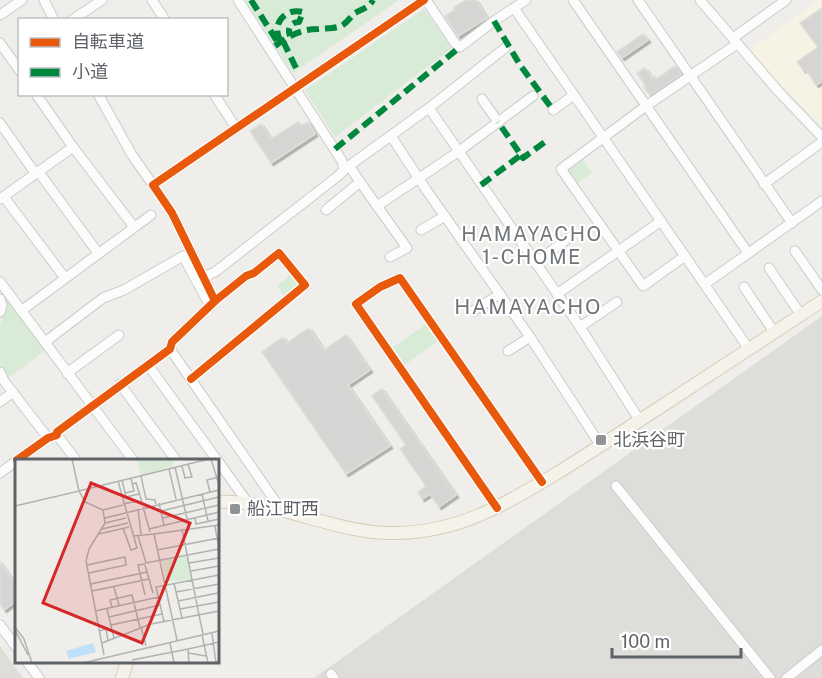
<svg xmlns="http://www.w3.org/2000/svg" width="822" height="678" viewBox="0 0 822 678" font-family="'Public Sans','Noto Sans JP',sans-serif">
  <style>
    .commercial { fill: #f7f3e4 }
    .industrial { fill: #dfddda }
    .green { fill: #d8ebd6 }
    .building { fill: #d6d5d3; stroke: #deddd9; stroke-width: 1.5; filter: url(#shadow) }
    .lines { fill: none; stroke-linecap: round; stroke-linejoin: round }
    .minor-casing { stroke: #cbcccc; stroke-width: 11 }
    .major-casing { stroke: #d7ceb8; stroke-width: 14 }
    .minor { stroke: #fdfcfc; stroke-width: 9 }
    .major { stroke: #f4f2e9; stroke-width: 12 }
    .quiet { stroke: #00873e; stroke-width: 6; stroke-dasharray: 12 6; stroke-linecap: butt }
    .cycleway-casing { stroke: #fff; stroke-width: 11 }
    .cycleway { stroke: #e8590c; stroke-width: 8 }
    .poi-dot { fill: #919496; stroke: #fff; stroke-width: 2 }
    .labels { text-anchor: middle; stroke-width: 4.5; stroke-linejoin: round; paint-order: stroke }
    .poi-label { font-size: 18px; fill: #5f6368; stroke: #fff; text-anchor: start }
    .neighbourhood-label { font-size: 20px; letter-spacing: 1.5px; fill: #70757a; stroke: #fff }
    .quarter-label { font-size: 21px; letter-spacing: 1.5px; fill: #70757a; stroke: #fff }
    .inset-road { fill: none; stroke: #b1b2b2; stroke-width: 1.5 }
    .view { fill: #d62828; fill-opacity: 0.15; stroke: #d62828; stroke-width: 3 }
    .inset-edge { fill: none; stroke: #5f6368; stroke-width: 3 }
  </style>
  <defs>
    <filter id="shadow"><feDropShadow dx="2.5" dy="2.5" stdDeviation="0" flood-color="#0004"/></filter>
  </defs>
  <rect width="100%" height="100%" fill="#efeeea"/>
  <polygon class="commercial" points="819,0 822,0 822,127 769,72 750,50"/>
  <g class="industrial">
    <polygon points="822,316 822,678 314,678"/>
    <polygon points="0,646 23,678 0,678"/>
  </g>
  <g class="green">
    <polygon points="245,0 399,0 293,73"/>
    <polygon points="424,9 452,48 335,137 305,90"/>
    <polygon points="581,157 592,173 575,185 563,170"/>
    <polygon points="293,273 302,284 286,297 277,286"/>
    <polygon points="1,292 46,350 8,378 0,364 0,327 5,306"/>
    <polygon points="430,321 442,338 400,368 388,351"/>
  </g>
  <g class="building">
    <polygon points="466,0 476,0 487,18 458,36 445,16 455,10 454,7"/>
    <polygon points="822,8 822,81 816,85 806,70 803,70 797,62 818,47 800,23"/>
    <polygon points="643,34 648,40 622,58 617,52"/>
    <polygon points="675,66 681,74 650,95 644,87 646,86 637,73 645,68 652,78 655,76 656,79"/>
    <polygon points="298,122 301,126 308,122 315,134 271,163 250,131 261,124 271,139"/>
    <polygon points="309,328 324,350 346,335 370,370 348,385 390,446 346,474 262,352 283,337 287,343"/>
    <polygon points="382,389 456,495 439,507 430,494 422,499 418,492 426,486 400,449 406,445 372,396"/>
    <polygon points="0,562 16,585 16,601 4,610 0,604"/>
  </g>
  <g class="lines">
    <defs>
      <g id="minor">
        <polyline points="44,0 54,20"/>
        <polyline points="152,0 165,20"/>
        <polyline points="426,0 455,43 460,47 494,21 526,0"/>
        <polyline points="573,0 748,253"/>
        <polyline points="638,0 792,223"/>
        <polyline points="700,0 779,92 822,137"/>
        <polyline points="514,8 749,349"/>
        <polyline points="0,15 22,0"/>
        <polyline points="72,20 102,0"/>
        <polyline points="733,38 786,0"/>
        <polyline points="0,43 20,71"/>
        <polyline points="36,94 73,147 134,227"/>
        <polyline points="98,94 132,155 153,185"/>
        <polyline points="214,94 236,128"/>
        <polyline points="482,99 498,122"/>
        <polyline points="429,108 580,327 640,421"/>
        <polyline points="553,110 574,95"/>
        <polyline points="0,123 35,173"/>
        <polyline points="391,136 427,191 530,337 601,446"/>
        <polyline points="349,166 377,206 458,152 533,96"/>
        <polyline points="346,168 429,108 505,48"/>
        <polyline points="38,171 98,253"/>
        <polyline points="764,184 822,142"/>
        <polyline points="4,197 65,278"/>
        <polyline points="0,199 73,147"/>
        <polyline points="377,206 407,248 390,257"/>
        <polyline points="326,210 360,182"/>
        <polyline points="421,230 445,216"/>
        <polyline points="795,251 822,290"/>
        <polyline points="685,256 643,286 561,169 646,106 737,44"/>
        <polyline points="535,263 570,237"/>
        <polyline points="769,268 801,315"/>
        <polyline points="204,277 215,272 338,176 344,170 342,161 238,0"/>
        <polyline points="0,282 133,460"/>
        <polyline points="705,284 822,201"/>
        <polyline points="744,287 774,332"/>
        <polyline points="557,294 661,221"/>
        <polyline points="0,299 2,306 0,312"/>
        <polyline points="215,301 172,213 153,185 424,0"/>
        <polyline points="21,311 151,215"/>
        <polyline points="473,311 500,294"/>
        <polyline points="580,327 617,302"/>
        <polyline points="45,342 103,298 124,290 183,256 210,306"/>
        <polyline points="170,349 282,511"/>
        <polyline points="508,351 530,337"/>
        <polyline points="148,365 217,460"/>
        <polyline points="0,372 4,381 48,438"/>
        <polyline points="67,373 119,335"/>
        <polyline points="120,384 176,460"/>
        <polyline points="0,402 13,392"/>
        <polyline points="57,435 76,460"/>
        <polyline points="17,460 48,438 57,435 57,432 170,349 172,342 215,301 246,276 254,273 279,253 305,285 191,379"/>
        <polyline points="218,461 248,503"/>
        <polyline points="0,473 16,461"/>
        <polyline points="616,486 770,678"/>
        <polyline points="497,508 356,304 380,287 400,278 542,482"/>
        <polyline points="0,625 16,647"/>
        <polyline points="27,662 39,678"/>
        <polyline points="331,674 334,678"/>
        <polyline points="787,678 822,650"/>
      </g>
      <g id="major">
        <path d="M218 502C276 499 337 535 396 533 461 532 505 504 559 472 594 450 628 428 662 406 715 371 769 336 822 301"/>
        <polyline points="122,678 127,662"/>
      </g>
    </defs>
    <use href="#minor" class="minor-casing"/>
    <use href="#major" class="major-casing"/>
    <use href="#minor" class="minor"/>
    <use href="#major" class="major"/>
    <g class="quiet">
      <polyline points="251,0 277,41"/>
      <polyline points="494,21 520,65 553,110"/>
      <polyline points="283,41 297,70"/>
      <path d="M281 42C270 25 285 7 303 12L299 22C291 22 287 28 290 36"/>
      <path d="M275 46C288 36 301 29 318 29 326 28 333 29 341 26 347 23 350 17 355 13 362 9 369 8 373 0"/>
      <polyline points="335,149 460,47"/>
      <polyline points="521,155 523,158 549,139"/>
      <polyline points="481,185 521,155 498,122"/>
    </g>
    <defs>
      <g id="cycleway">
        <polyline points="215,301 172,213 153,185 424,0"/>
        <polyline points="17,460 48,438 57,435 57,432 170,349 172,342 215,301 246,276 254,273 279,253 305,285 191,379"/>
        <polyline points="497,508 356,304 380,287 400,278 542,482"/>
      </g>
    </defs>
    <use href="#cycleway" class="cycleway-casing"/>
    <use href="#cycleway" class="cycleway"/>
  </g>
  <g class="poi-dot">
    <rect x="595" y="434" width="12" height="12" rx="3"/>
    <rect x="229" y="503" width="12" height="12" rx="3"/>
  </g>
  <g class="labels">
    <g class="poi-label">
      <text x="613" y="446">北浜谷町</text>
      <text x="247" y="515">船江町西</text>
    </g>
    <g class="neighbourhood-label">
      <text x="532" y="241">HAMAYACHO<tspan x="532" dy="23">1-CHOME</tspan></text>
    </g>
    <g class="quarter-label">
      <text x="528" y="314">HAMAYACHO</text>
    </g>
  </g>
  <g transform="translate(15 459)">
    <rect width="204" height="204" fill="#efeeea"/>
    <path d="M122 0H158V7L126 16ZM172 97 176 120 152 123 147 102Z" fill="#d8ebd6"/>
    <path d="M78 184 81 193 54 200 51 192Z" fill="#bfe0f9"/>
    <path class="inset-road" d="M57 0 64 32M196 0 204 26M167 7 170 19 177 18 173 5M160 8 174 68M154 10 161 40M126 17 131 40 140 41 141 45M107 21 111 38 124 35M103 22 122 89 116 91 108 69M117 25 121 24 127 43M64 32 194 0M195 33 192 21 204 18M110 34 119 32 116 19M187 35 193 62M144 44 149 66M108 45 123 42 132 46M0 47 64 32 70 43 88 51 90 64 74 90 71 102 89 196M128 48 135 73M123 50 126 75M88 51 108 46M146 52 204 38M90 59 204 31M148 59 204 46M180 59 181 65 204 60M90 64 111 59M200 67 204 90M87 70 113 64M134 70 204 53M167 70 184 156M84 75 114 68M139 75 204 66M118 77 139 75 162 181M123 77 131 104 204 90M142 91 204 79M174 104 204 99M72 106 110 98 111 106 74 114M130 106 138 134M176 112 204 107M159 124 167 159M76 125 132 113M99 128 104 146M77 132 134 120M161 133 204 125M130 136 123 106 130 105M163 142 203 134M97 148 95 141 117 136 125 169M92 150 99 179M165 150 204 143M80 152 144 138M184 156 188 175M94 158 145 146M149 163 141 128 204 116M96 166 147 155M0 168 9 180 17 204M126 168 131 187M0 171 13 196M84 172 91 170 93 182M197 175 201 204M187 176 193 204M87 184 136 165 204 152M155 184 159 204M173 194 191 197M117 201 173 190M68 204 204 172M174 204 173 190 204 183"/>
    <path class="view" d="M76 24 175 64 127 184 28 144Z"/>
    <rect width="204" height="204" class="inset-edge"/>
  </g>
  <rect x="18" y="18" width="210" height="78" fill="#ffffff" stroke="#bfc1c3" stroke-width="1.5"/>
  <rect x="30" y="38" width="30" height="9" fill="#e8590c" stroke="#bfc1c3" stroke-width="1.5"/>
  <text x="72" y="48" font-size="18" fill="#5f6368">自転車道</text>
  <rect x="30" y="68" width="30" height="9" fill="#00873e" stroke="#bfc1c3" stroke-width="1.5"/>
  <text x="72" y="78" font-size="18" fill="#5f6368">小道</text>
  <path d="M612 648v9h129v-9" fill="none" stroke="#5f6368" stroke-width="3"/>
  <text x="621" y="648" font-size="18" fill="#5f6368" stroke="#ffffff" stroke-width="4.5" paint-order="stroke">100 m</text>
</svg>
